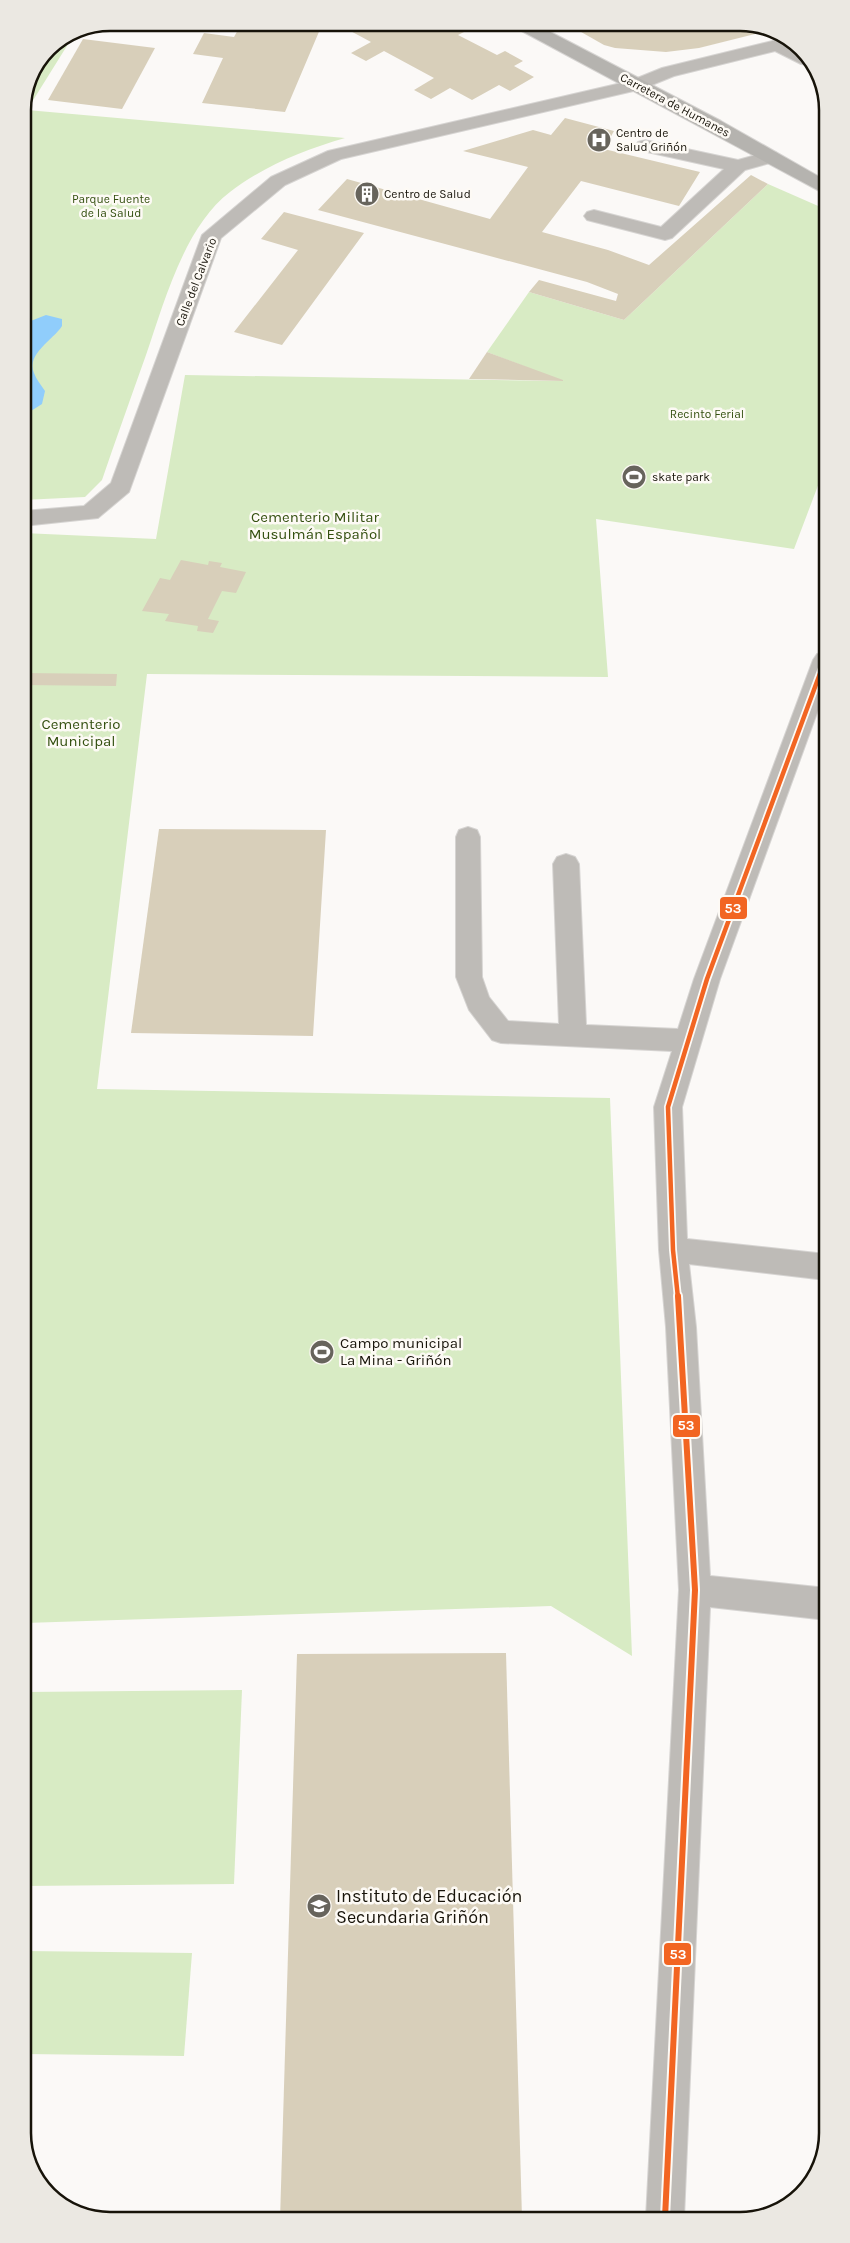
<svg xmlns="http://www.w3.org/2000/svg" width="850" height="2243" viewBox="0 0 850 2243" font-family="Karla,sans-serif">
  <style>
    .green { fill: #d8ebc4 }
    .water { fill: #90cdfb }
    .building { fill: #d8cfba }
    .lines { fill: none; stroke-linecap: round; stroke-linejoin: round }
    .minor-casing { stroke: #d6d4d2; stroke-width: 2 }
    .major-casing { stroke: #d6d4d2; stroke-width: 2 }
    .minor { fill: #bebbb7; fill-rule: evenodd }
    .major { fill: #b5b3af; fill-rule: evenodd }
    .bus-1-far1-casing { stroke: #fdfaf5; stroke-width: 8 }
    .bus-1-casing { stroke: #fdfaf5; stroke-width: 10 }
    .bus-1-far1 { stroke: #f26522; stroke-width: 4.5 }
    .bus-1 { stroke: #f26522; stroke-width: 6 }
    .labels { text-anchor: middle; stroke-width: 5; stroke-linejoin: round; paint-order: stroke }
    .far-street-label { font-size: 12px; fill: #171309; stroke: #fdfaf5 }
    .far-poi-label { font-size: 12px; fill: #171309; stroke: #fdfaf5; text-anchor: start }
    .far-park-label { font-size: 12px; fill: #334f0f; stroke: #fdfaf5 }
    .park-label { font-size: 15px; fill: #334f0f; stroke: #fdfaf5 }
    .poi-label { font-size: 15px; fill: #171309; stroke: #fdfaf5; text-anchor: start }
    .near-poi-label { font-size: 18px; fill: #171309; stroke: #fdfaf5; text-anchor: start }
    .rim { fill: none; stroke: #171309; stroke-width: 2.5 }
    .line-badge { stroke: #fdfaf5; stroke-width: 2 }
    .badge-label { font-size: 14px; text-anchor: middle; font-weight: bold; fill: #fff }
  </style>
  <rect width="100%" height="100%" fill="#fbf9f7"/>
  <g class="green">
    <path d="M61 39 70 41 27 110 345 138C304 150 264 166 230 192 184 227 164 303 146 355 131 397 116 439 102 480L85 497 23 500V105L48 48Z"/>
    <polygon points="768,184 825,209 825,467 794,549 596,519 608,677 147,674 97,1089 610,1098 632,1656 551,1606 25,1623 23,533 156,539 185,375 562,381 487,352 529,292 624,320"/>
    <polygon points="242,1690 234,1884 25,1886 25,1692"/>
    <polygon points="25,1951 192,1953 184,2056 25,2054"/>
  </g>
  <path class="water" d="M46 315 62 319V326C53 340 26 354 34 373 36 379 41 385 45 391L42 404 23 416V324Z"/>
  <g class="building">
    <polygon points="746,23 767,31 699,48 666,52 615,48 604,45 567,24"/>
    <polygon points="460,25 468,30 458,35 497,55 505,51 523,61 514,66 534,77 510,91 499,85 472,100 450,88 431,99 414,90 434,78 384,51 366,61 351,53 371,42 343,27"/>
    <polygon points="280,27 321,27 285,112 202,103 223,58 193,54 204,33 234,37 239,28"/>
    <polygon points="83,39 155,48 122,109 48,100"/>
    <polygon points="565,118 614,131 604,149 700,172 679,206 581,181 542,232 608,250 649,265 751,175 768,184 624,320 529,292 539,280 616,301 618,294 587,282 318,210 347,179 490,219 528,167 463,151 533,130 551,135"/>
    <polygon points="284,212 364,233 282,345 234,332 298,250 261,239"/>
    <polygon points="487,352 563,380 563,381 469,379"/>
    <polygon points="181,560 208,565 209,561 222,563 220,567 246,572 236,593 222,591 208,619 219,621 213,633 197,631 198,626 165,621 169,614 142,611 160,578 170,580"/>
    <polygon points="23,673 117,674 116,686 23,685"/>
    <polygon points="159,829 326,830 313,1036 131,1033"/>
    <polygon points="506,1653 522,2218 280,2220 297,1654"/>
  </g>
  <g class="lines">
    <defs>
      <g id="minor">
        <polygon points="785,38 793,41 797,45 793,46 799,49 810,65 801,64 775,51 674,76 642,89 341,159 285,185 221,238 129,492 98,518 23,526 23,511 84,506 111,483 202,235 271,177 328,151 630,81 662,68"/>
        <polygon points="645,140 738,160 770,151 777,153 779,157 777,161 745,170 672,238 665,240 587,220 584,216 587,212 594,210 661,227 724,169 638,150 636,146 638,142"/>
        <polygon points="825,652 825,691 720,979 682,1107 687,1239 826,1254 826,1280 689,1264 696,1327 710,1576 827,1588 827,1620 710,1607 684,2218 646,2218 679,1590 666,1327 659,1250 654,1107 672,1051 501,1043 492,1040 469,1010 456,977 456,837 459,830 468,827 477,830 480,837 482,977 489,997 508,1021 559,1024 553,864 557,857 566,854 575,857 579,864 586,1025 678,1029 694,979 813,660 817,654"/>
      </g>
      <polygon id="major" points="515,25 537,25 721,121 825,180 825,194 518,29"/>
    </defs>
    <use href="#minor" class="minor-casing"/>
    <use href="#major" class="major-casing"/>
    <use href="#minor" class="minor"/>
    <use href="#major" class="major"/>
    <defs>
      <polyline id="bus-1-far1" points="678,1298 673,1250 668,1107 707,979 825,660"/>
      <polyline id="bus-1" points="665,2218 695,1590 678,1296"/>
    </defs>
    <use href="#bus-1-far1" class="bus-1-far1-casing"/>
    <use href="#bus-1" class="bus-1-casing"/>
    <use href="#bus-1-far1" class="bus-1-far1"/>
    <use href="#bus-1" class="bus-1"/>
  </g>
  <defs>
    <symbol id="hospital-disc" viewBox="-11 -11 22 22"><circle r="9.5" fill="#67645c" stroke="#fdfaf5"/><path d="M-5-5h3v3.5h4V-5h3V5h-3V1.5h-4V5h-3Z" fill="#fff"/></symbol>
    <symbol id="building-disc" viewBox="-11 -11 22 22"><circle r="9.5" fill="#67645c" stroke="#fdfaf5"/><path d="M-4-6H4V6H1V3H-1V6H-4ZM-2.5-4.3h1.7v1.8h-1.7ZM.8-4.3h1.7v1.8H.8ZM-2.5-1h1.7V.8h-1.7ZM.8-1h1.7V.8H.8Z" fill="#fff"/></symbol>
    <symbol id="stadium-disc" viewBox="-11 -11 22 22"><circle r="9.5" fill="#67645c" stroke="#fdfaf5"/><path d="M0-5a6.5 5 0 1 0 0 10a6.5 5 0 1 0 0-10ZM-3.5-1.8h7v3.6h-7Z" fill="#fff"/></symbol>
    <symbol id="school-disc" viewBox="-11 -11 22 22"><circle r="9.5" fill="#67645c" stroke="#fdfaf5"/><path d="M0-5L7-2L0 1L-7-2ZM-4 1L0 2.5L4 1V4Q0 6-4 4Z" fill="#fff"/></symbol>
  </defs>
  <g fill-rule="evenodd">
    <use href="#hospital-disc" x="585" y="126" width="28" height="28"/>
    <use href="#building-disc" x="353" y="180" width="28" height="28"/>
    <use href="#stadium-disc" x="620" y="463" width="28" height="28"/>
    <use href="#stadium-disc" x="308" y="1338" width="28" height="28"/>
    <use href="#school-disc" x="305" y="1892" width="28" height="28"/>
  </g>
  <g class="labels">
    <g class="far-street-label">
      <text transform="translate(675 105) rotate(28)" y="4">Carretera de Humanes</text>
      <text transform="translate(196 282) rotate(-69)" y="4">Calle del Calvario</text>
    </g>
    <g class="far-poi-label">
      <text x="616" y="137">Centro de<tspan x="616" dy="14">Salud Griñón</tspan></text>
      <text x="384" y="198">Centro de Salud</text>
      <text x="652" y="481">skate park</text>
    </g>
    <g class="far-park-label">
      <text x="111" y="203">Parque Fuente<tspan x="111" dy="14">de la Salud</tspan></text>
      <text x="707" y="418">Recinto Ferial</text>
    </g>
    <g class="park-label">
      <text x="315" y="522">Cementerio Militar<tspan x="315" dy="17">Musulmán Español</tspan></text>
      <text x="81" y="729">Cementerio<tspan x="81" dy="17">Municipal</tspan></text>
    </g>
    <g class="poi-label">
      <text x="340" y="1348">Campo municipal<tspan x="340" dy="17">La Mina - Griñón</tspan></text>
    </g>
    <g class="near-poi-label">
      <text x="336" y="1902">Instituto de Educación<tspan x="336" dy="21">Secundaria Griñón</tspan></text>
    </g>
  </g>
  <path d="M0 0H850V2243H0ZM110 31H740A79 79 0 0 1 819 110V2133A79 79 0 0 1 740 2212H110A79 79 0 0 1 31 2133V110A79 79 0 0 1 110 31Z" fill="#ebe8e2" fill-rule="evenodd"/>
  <path class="rim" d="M110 31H740A79 79 0 0 1 819 110V2133A79 79 0 0 1 740 2212H110A79 79 0 0 1 31 2133V110A79 79 0 0 1 110 31Z"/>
  <g class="line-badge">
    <rect x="719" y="896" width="29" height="24" rx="5" fill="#f26522"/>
    <rect x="672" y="1414" width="29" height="24" rx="5" fill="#f26522"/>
    <rect x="663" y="1942" width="29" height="24" rx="5" fill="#f26522"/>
  </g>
  <g class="badge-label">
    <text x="733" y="913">53</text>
    <text x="686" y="1430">53</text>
    <text x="678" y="1959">53</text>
  </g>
</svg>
